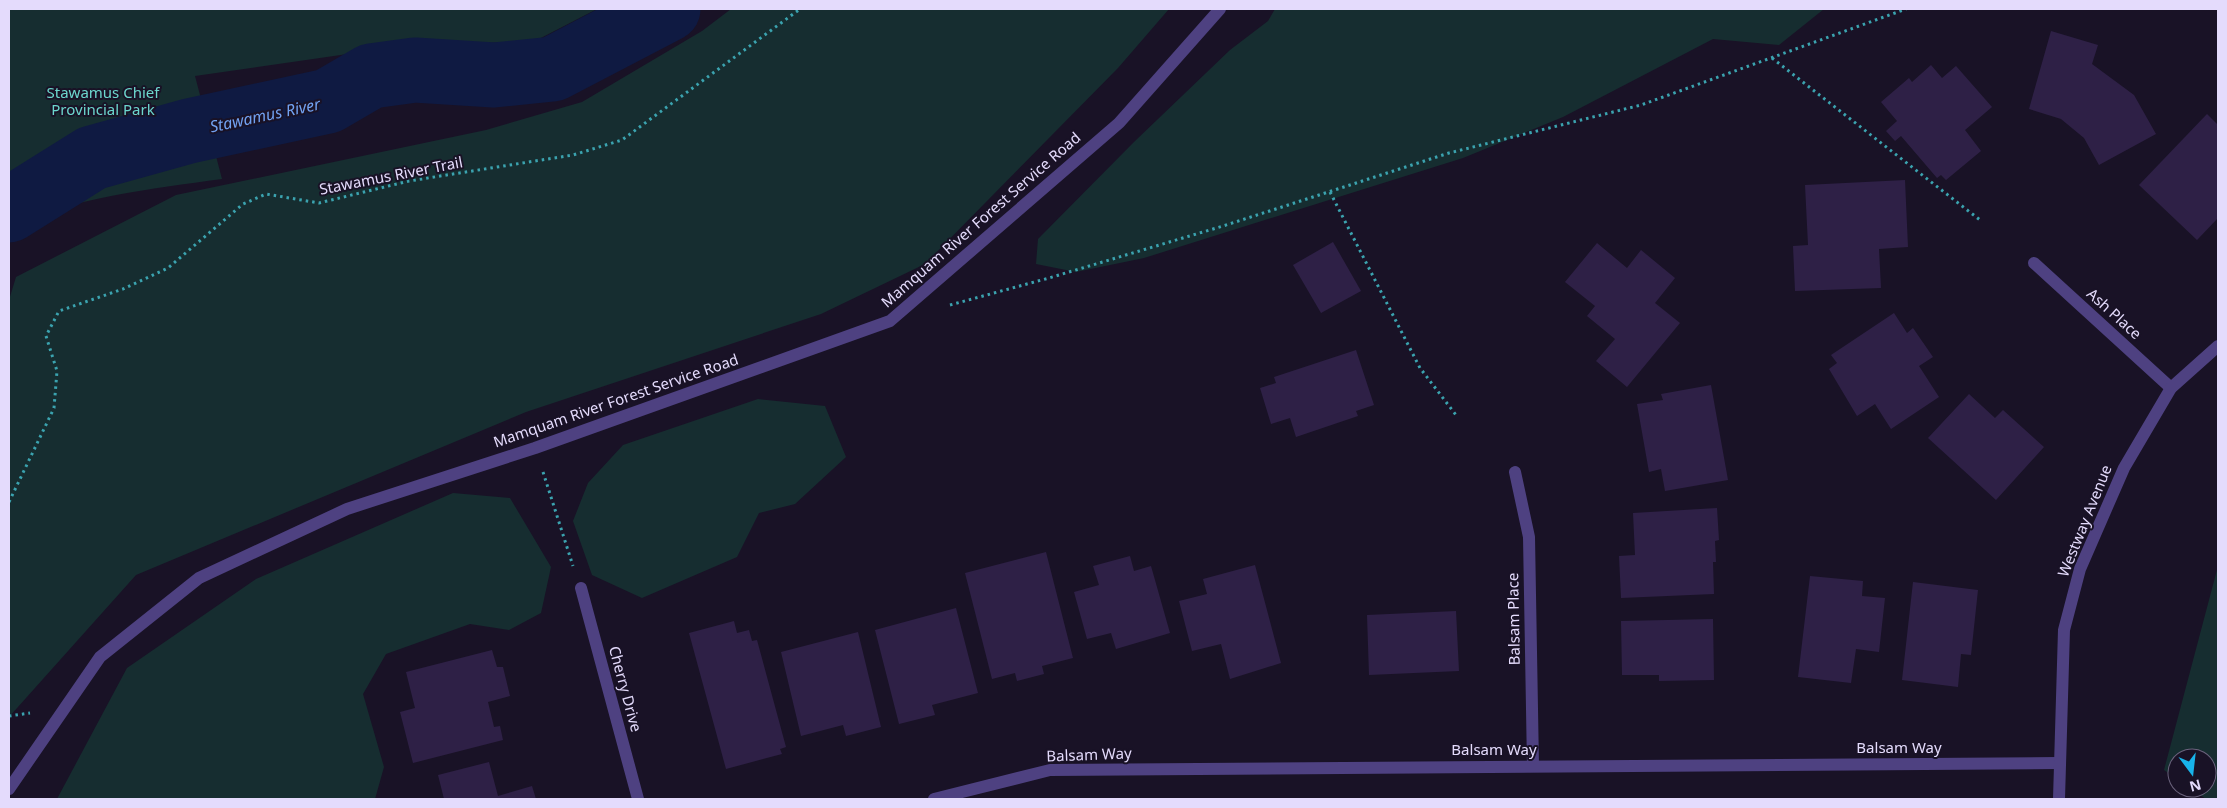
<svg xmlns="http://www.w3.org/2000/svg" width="2227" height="808" viewBox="0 0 2227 808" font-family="'Noto Sans',sans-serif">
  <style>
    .green { fill: #162d30 }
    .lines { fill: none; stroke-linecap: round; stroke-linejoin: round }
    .river { stroke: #0f1a42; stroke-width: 65 }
    .building { fill: #2e2046 }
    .path { stroke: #3ba3af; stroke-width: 3; stroke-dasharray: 2.5 4; stroke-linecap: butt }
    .minor { stroke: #4e4181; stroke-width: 12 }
    .tertiary { stroke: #4e4181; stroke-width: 12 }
    .labels { text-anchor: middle; stroke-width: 4; stroke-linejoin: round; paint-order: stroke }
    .park-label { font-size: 15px; fill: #6cd6cd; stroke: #191226 }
    .street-label { font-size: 15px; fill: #e4dbfc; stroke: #191226 }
    .water-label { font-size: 16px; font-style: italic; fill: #72a2f2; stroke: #191226 }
  </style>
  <rect width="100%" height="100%" fill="#191226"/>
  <g class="green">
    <path d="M9 9H597L535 41 396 47 195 76 222 179C150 189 76 197 9 227Z"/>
    <polygon points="731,9 1169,9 1118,68 925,264 821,314 526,412 136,575 9,717 9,300 16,277 176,195 486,130 582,102 702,31"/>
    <polygon points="1275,9 1824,9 1779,45 1713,39 1563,117 1463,158 1144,258 1076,272 1036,264 1038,239 1134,142 1230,50 1268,21"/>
    <polygon points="758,399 825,406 846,457 795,504 759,513 737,557 642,598 592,575 573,521 588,483 623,445"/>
    <polygon points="453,493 510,498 551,567 541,613 509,630 470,624 386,654 363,694 384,767 375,799 57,799 127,668 256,579"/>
    <polygon points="2218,566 2218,799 2206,799 2190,788 2207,788 2207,758 2177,758 2177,779 2164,770"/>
  </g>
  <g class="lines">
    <polyline class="river" points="9,210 92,158 189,131 328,101 371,76 415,70 494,75 553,69 668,9"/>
  </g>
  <g class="building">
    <polygon points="2051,31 2098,45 2092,64 2134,95 2156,134 2099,165 2084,138 2061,119 2029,109"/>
    <polygon points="1931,65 1942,78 1956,66 1992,107 1965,130 1981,151 1946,180 1941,175 1937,178 1901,136 1895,141 1886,131 1897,121 1881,102 1909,78 1912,82"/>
    <polygon points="2207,114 2218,125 2218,218 2197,240 2139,185"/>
    <polygon points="1905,180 1908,247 1879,249 1881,288 1795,291 1793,246 1808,245 1805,185"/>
    <polygon points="1333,242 1361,291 1321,313 1293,265"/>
    <polygon points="1597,243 1627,268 1641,250 1675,278 1655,303 1680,323 1627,387 1596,361 1615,339 1587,316 1595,306 1565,282"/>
    <polygon points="1894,313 1907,333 1913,328 1933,357 1919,366 1939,397 1891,429 1875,404 1857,416 1829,369 1837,363 1831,355"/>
    <polygon points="1356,350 1374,405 1356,411 1358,416 1296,437 1290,418 1271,424 1260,388 1276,383 1274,377"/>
    <polygon points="1711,385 1728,480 1665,491 1661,469 1649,472 1637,404 1663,400 1661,394"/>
    <polygon points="1969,394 1995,418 2003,410 2044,447 1996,500 1928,438"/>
    <polygon points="1717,508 1719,540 1715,541 1716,562 1713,562 1714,594 1621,598 1619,556 1635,555 1633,513"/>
    <polygon points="1046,552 1073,658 1042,666 1044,674 1017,681 1015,673 992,679 965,573"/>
    <polygon points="1130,556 1134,571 1151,566 1170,633 1116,649 1111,633 1087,639 1074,592 1099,585 1093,566"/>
    <polygon points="1255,565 1281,663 1230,679 1221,644 1192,651 1179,601 1207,594 1203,579"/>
    <polygon points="1810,576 1863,581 1862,596 1885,598 1879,652 1856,649 1851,683 1798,677"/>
    <polygon points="1913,582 1978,590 1971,655 1961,654 1958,687 1902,680"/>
    <polygon points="956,608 978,693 932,705 935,715 899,724 875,630"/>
    <polygon points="1456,611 1459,671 1369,675 1367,615"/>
    <polygon points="1713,619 1714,680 1659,681 1659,675 1622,675 1621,621"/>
    <polygon points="734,621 737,633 749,630 752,641 757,640 786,747 780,749 782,754 726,769 689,633"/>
    <polygon points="858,632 881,727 846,736 843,725 801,736 781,652"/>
    <polygon points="492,650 497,667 503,667 510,696 488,702 494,727 500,726 503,740 413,763 400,712 415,708 406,672"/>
    <polygon points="489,762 498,796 532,786 536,799 444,799 438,775"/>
  </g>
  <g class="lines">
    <g class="path">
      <polyline points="1772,58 1980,220"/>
      <polyline points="1330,192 1420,368 1456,415"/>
      <polyline points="950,305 1049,278 1223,226 1449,153 1641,105 1906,9"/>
      <polyline points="543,472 573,566"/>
      <polyline points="9,502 54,408 57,371 46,336 59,311 123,289 168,268 243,204 266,194 319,203 409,181 573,155 622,140 800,9"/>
      <polyline points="9,716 30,713"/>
    </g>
    <g class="minor">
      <polyline points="2034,263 2171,388"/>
      <polyline points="1515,472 1529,537 1533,766"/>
      <polyline points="581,588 638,799"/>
      <polyline points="9,789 100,657 199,578 347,509 535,448 890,321 1119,123 1220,9"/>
      <polyline points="934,799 1050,770 2058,763"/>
    </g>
    <polyline class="tertiary" points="2059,799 2064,630 2080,569 2124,468 2171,388 2218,346"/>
  </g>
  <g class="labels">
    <g class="park-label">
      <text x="103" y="98">Stawamus Chief<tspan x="103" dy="17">Provincial Park</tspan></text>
    </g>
    <g class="street-label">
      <text transform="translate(391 176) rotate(-11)" y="5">Stawamus River Trail</text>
      <text transform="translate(981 220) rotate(-41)" y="5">Mamquam River Forest Service Road</text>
      <text transform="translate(2114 314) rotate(42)" y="5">Ash Place</text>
      <text transform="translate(616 401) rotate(-19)" y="5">Mamquam River Forest Service Road</text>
      <text transform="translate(2085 521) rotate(-68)" y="5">Westway Avenue</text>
      <text transform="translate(1514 619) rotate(-91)" y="5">Balsam Place</text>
      <text transform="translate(625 689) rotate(75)" y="5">Cherry Drive</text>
      <text x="1899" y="753">Balsam Way</text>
      <text x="1494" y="755">Balsam Way</text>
      <text transform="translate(1089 755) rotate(-2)" y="5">Balsam Way</text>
    </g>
    <g class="water-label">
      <text transform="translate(265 115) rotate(-12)" y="6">Stawamus River</text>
    </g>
  </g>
  <rect width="2227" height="808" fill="none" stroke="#e4dbfc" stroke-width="20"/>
  <g transform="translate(2192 773) rotate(165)"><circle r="24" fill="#191226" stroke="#6a627c"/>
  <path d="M0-4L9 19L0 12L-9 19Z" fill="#18b3ea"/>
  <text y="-8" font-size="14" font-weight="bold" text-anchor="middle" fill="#e4dbfc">N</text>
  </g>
</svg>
